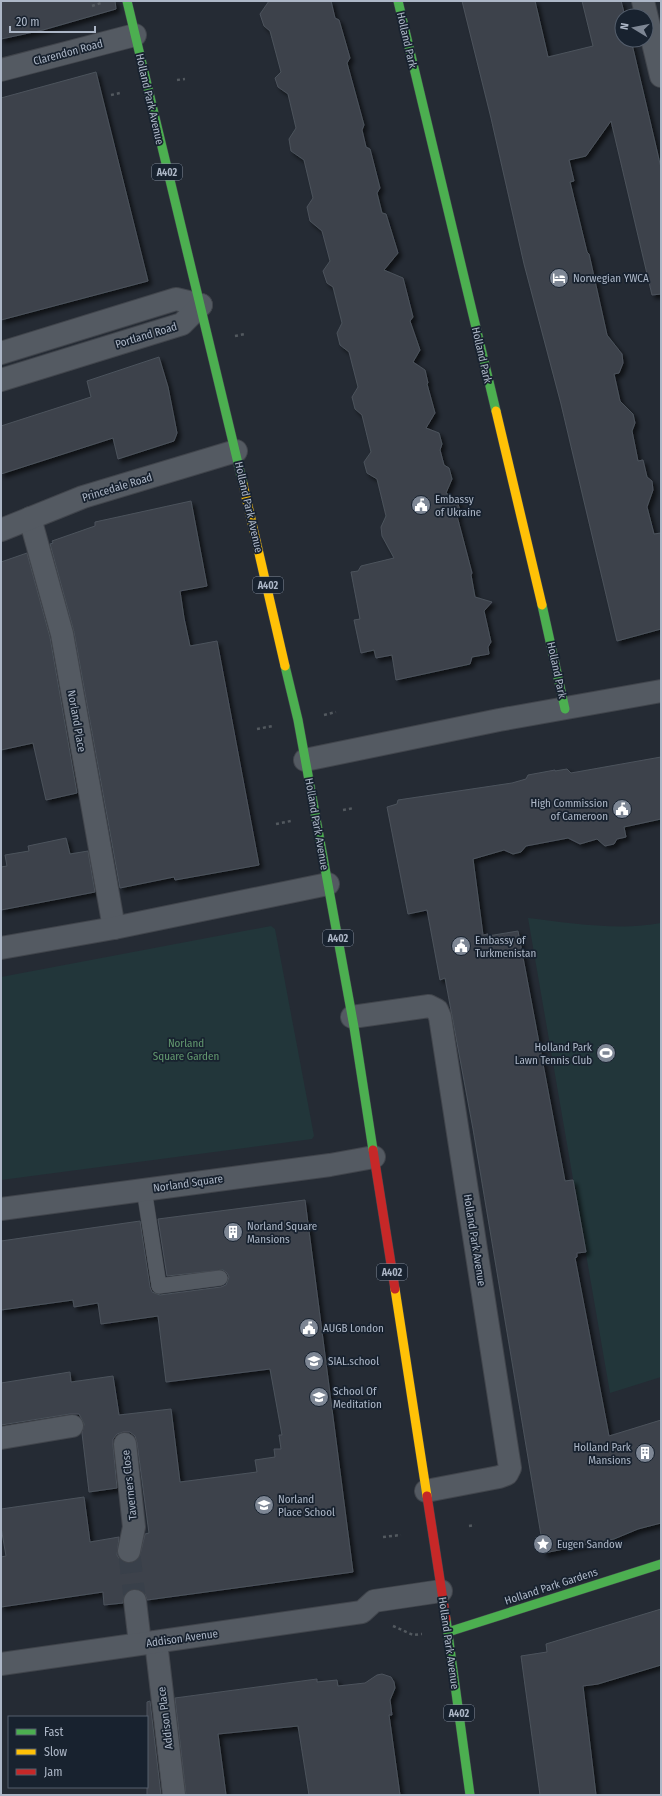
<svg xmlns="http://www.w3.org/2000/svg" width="662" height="1796" viewBox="0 0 662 1796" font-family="'Fira Sans Condensed',sans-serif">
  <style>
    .green { fill: #22363a }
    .building { fill: #3d424b; stroke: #4c535c; filter: url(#shadow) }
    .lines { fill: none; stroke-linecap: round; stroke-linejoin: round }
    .street-tunnel { stroke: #39404a; stroke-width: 22; stroke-dasharray: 22 11; stroke-linecap: butt }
    .lane-casing { stroke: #41454c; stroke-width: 16 }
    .street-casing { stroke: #41454c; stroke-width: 24 }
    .fast-casing { stroke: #41454c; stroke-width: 10 }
    .slow-casing { stroke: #41454c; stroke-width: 10 }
    .jam-casing { stroke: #41454c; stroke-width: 10 }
    .path { stroke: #53595f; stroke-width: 2.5; stroke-dasharray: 3 3; stroke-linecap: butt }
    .lane { stroke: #545a62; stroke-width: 15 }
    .street { stroke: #545a62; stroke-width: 22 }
    .fast { stroke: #4caf50; stroke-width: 9 }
    .slow { stroke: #ffc107; stroke-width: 9 }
    .jam { stroke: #c62828; stroke-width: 9 }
    .labels { text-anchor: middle; stroke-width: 3.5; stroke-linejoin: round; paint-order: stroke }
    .shield { fill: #18222f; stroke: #808a99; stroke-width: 1 }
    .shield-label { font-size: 10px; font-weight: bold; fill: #adb7c7 }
    .street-label { font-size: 11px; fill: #adb7c7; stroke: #18222f }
    .poi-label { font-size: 11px; fill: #adb7c7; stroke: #18222f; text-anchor: start }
    .park-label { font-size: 11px; fill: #63996f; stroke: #18222f }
  </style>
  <defs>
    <filter id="shadow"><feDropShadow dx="3.5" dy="3.5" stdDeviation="2" flood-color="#0009"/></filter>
  </defs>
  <rect width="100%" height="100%" fill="#252b34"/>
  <g class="green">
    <path d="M528 918C569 923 620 931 661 923V1377L610 1393Z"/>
    <polygon points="271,926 275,929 314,1136 312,1139 1,1180 1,977"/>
  </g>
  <g class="building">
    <polygon points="1,1 115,1 116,9 43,30 1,39"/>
    <polygon points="269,1 331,1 335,18 339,20 350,58 347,63 364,125 362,130 366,147 370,149 380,188 377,193 382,213 386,214 398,253 384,270 403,278 413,317 410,321 420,350 413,362 425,370 428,383 427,384 435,413 426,428 439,433 442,444 440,450 444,465 449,468 452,479 446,493 457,500 460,511 457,516 472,573 471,575 475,597 492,602 484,611 491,642 488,647 489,654 472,657 470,664 396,680 392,655 376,658 374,650 361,653 354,620 360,619 351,572 358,571 361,566 394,558 382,536 381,527 386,516 377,479 367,473 364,462 371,452 362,415 355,409 352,397 358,387 349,352 340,345 337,333 342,323 333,287 327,283 323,271 330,261 322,231 310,221 307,207 313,198 304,160 291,151 289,139 296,128 288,94 278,87 275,78 281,72 270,31 264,26 260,14"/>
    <polygon points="462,1 535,1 548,57 593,46 582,1 621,1 625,16 622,16 622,40 631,40 661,168 661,294 652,295 611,121 586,156 569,160 574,181 570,182 587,252 589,254 607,335 622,354 623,363 619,373 614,374 620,401 633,414 635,423 632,431 638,461 643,460 647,477 652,481 653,490 647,507 654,534 661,533 661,629 617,641 561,404 524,264 491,118"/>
    <polygon points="96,72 148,281 1,320 1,98"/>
    <polygon points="159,357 168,387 177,433 174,441 118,459 113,438 1,474 1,426 91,397 87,381"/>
    <polygon points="191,501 207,586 180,591 184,618 190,646 217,641 259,865 175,880 174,877 120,888 74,632 50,544 53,543 52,541 95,526 95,522"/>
    <polygon points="27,553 50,637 77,793 46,800 33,743 1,750 1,562"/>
    <polygon points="661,757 661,819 624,827 626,837 617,839 614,844 605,846 597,839 580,844 568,838 526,846 521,852 513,854 504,850 473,859 483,935 488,934 488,936 518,931 565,1181 573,1180 586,1252 577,1253 577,1257 575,1258 609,1436 661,1420 661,1523 638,1529 614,1539 544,1553 473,1129 445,978 440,980 427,910 408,914 387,807 397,804 398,800 512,783 526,779 528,775 555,770 555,771 567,769 571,773"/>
    <polygon points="66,838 70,854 88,851 95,892 1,910 1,867 7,866 5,855 29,851 28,846"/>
    <polygon points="305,1200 353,1572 147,1600 145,1594 140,1590 133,1589 127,1591 124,1596 123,1603 104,1605 103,1592 1,1607 1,1557 6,1556 1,1527 1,1509 84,1497 90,1542 119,1537 117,1555 120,1560 127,1563 133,1563 139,1559 145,1534 149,1533 137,1443 135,1436 130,1432 123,1432 117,1434 113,1439 113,1445 117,1488 89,1492 82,1433 84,1424 79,1414 70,1414 1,1425 1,1383 70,1372 71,1382 113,1376 119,1415 171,1409 180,1482 257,1472 255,1460 275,1457 274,1449 281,1449 279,1435 282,1435 270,1369 166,1382 158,1316 101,1324 98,1303 74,1307 73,1300 1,1310 1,1241 140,1221 150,1287 152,1292 160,1295 221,1287 226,1285 229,1277 227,1273 223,1270 167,1276 158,1219"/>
    <polygon points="661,1609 661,1665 598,1684 583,1686 596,1795 540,1795 521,1656 547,1652 546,1644"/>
    <polygon points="382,1674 391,1677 394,1682 395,1688 390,1700 392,1715 389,1715 400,1795 309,1795 298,1726 218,1734 226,1795 186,1795 175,1698 317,1679 317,1682 337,1680 338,1686 365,1683 377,1675"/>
    <polygon points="150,1701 161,1795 147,1795 147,1702"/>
  </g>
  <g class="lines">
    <polyline class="street-tunnel" points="129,1551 135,1601"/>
    <defs>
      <polyline id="lane" points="144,1189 159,1286 220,1278"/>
      <g id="street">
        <polyline points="643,1 661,76"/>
        <polyline points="1,70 135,35"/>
        <polyline points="1,353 176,299 201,305"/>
        <polyline points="1,380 182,324 201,305"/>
        <polyline points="30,518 62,634 114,928"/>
        <polyline points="1,530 83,497 236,451"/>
        <polyline points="305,760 499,720 661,691"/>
        <polyline points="1,948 114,928 328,884"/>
        <polyline points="352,1017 429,1006 437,1010 440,1017 510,1468 507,1474 499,1477 426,1491"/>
        <polyline points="1,1209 330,1165 374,1157"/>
        <polyline points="1,1438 72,1426"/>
        <polyline points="125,1444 134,1527 129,1551"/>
        <polyline points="135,1601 140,1643"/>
        <polyline points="156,1642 174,1795"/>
        <polyline points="1,1664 362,1612 374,1601 441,1591"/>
      </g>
      <g id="fast">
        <polyline points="127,1 243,484"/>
        <polyline points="398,1 496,411"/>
        <polyline points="542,605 565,709"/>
        <polyline points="285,666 298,720 354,1027 373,1150"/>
        <polyline points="446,1619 470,1795"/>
        <polyline points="448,1632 661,1564"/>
      </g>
      <g id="slow">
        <polyline points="496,411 542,605"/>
        <polyline points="243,484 285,666"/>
        <polyline points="395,1289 427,1496"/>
      </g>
      <g id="jam">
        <polyline points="373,1150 395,1289"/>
        <polyline points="427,1496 446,1619"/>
      </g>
    </defs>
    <use href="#lane" class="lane-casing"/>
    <use href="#street" class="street-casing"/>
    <use href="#fast" class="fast-casing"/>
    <use href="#slow" class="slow-casing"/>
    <use href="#jam" class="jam-casing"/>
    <g class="path">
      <polyline points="92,6 101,3"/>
      <polyline points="177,80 185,79"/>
      <polyline points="111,95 120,93"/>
      <polyline points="235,336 245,334"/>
      <polyline points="324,715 336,712"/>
      <polyline points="257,729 273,726"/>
      <polyline points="343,810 354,808"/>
      <polyline points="276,824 291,821"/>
      <polyline points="469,1526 475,1525"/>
      <polyline points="383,1537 401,1535"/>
      <polyline points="393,1626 413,1635 422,1634"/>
    </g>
    <use href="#lane" class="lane"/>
    <use href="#street" class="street"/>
    <use href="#fast" class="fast"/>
    <use href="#slow" class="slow"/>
    <use href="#jam" class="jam"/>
  </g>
  <defs>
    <symbol id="hotel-disc" viewBox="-11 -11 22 22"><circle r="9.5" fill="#7d8694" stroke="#18222f"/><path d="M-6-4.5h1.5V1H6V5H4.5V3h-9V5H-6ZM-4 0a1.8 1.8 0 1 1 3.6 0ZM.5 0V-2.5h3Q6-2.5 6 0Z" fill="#fff"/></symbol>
    <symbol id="civic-disc" viewBox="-11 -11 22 22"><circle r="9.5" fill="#7d8694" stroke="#18222f"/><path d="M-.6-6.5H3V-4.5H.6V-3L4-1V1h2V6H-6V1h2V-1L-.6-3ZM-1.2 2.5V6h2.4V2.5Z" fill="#fff"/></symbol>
    <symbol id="stadium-disc" viewBox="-11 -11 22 22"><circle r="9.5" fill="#7d8694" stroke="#18222f"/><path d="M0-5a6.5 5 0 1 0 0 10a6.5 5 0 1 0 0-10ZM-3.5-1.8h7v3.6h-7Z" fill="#fff"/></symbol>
    <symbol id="building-disc" viewBox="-11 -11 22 22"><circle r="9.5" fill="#7d8694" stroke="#18222f"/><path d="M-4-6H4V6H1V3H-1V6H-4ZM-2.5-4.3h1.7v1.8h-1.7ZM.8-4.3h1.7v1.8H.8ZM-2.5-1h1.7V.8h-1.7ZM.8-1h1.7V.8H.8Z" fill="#fff"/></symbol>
    <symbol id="school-disc" viewBox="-11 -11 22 22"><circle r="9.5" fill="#7d8694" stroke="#18222f"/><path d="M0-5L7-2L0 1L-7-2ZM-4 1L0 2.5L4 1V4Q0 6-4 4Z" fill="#fff"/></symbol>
    <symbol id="sight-disc" viewBox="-11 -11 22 22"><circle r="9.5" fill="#7d8694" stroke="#18222f"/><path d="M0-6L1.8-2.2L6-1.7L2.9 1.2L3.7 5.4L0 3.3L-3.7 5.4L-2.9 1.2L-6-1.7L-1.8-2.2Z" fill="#fff"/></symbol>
  </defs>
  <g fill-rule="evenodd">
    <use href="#hotel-disc" x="548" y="267" width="22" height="22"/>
    <use href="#civic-disc" x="410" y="494" width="22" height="22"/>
    <use href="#civic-disc" x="611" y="798" width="22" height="22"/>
    <use href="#civic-disc" x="450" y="935" width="22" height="22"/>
    <use href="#stadium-disc" x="595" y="1042" width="22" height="22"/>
    <use href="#building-disc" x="222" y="1221" width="22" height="22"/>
    <use href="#civic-disc" x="298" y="1317" width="22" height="22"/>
    <use href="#school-disc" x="303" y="1350" width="22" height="22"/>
    <use href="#school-disc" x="308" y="1386" width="22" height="22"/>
    <use href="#building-disc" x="634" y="1442" width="22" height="22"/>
    <use href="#school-disc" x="253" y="1494" width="22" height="22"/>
    <use href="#sight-disc" x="532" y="1533" width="22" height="22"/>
  </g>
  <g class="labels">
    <g class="shield">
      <rect x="152" y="164" width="30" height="16" rx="3"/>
      <rect x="253" y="577" width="30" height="16" rx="3"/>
      <rect x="323" y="930" width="30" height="16" rx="3"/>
      <rect x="377" y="1264" width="30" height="16" rx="3"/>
      <rect x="444" y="1705" width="30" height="16" rx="3"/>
    </g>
    <g class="shield-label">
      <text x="167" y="176">A402</text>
      <text x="268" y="589">A402</text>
      <text x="338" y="942">A402</text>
      <text x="392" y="1276">A402</text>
      <text x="459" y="1717">A402</text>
    </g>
    <g class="street-label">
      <text transform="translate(407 40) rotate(77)" y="4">Holland Park</text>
      <text transform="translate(68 52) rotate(-15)" y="4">Clarendon Road</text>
      <text transform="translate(150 99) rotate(77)" y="4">Holland Park Avenue</text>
      <text transform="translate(146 335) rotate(-17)" y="4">Portland Road</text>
      <text transform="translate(482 355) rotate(77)" y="4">Holland Park</text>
      <text transform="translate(117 487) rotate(-17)" y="4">Princedale Road</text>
      <text transform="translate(249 507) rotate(77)" y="4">Holland Park Avenue</text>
      <text transform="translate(557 670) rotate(78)" y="4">Holland Park</text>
      <text transform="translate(77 721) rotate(80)" y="4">Norland Place</text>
      <text transform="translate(317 824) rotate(80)" y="4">Holland Park Avenue</text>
      <text transform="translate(188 1183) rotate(-8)" y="4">Norland Square</text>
      <text transform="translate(475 1240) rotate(81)" y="4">Holland Park Avenue</text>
      <text transform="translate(129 1485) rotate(-96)" y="4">Taverners Close</text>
      <text transform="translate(551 1586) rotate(-18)" y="4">Holland Park Gardens</text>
      <text transform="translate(182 1638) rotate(-8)" y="4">Addison Avenue</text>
      <text transform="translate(449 1643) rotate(82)" y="4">Holland Park Avenue</text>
      <text transform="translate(165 1718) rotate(-97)" y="4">Addison Place</text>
    </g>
    <g class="poi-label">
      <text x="573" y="282">Norwegian YWCA</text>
      <text x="435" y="503">Embassy<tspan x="435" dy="13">of Ukraine</tspan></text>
      <text x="608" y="807" text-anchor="end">High Commission<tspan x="608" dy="13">of Cameroon</tspan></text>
      <text x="475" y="944">Embassy of<tspan x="475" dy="13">Turkmenistan</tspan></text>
      <text x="592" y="1051" text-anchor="end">Holland Park<tspan x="592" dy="13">Lawn Tennis Club</tspan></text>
      <text x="247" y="1230">Norland Square<tspan x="247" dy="13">Mansions</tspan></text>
      <text x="323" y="1332">AUGB London</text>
      <text x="328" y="1365">SIAL.school</text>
      <text x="333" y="1395">School Of<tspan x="333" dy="13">Meditation</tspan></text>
      <text x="631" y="1451" text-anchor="end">Holland Park<tspan x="631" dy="13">Mansions</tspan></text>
      <text x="278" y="1503">Norland<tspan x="278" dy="13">Place School</tspan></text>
      <text x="557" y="1548">Eugen Sandow</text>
    </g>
    <g class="park-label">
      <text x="186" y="1047">Norland<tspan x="186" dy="13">Square Garden</tspan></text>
    </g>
  </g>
  <rect width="662" height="1796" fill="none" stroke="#adb7c7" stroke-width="4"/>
  <rect x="8" y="1716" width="140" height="72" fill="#18222f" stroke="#545e6c"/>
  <rect x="16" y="1729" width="20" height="6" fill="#4caf50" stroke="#545e6c"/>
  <text x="44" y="1736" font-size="12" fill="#adb7c7">Fast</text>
  <rect x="16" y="1749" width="20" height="6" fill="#ffc107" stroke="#545e6c"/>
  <text x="44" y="1756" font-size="12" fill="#adb7c7">Slow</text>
  <rect x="16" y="1769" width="20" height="6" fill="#c62828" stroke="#545e6c"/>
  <text x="44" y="1776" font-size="12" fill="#adb7c7">Jam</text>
  <g transform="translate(634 28) rotate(280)"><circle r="19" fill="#18222f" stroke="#545e6c"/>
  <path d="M0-3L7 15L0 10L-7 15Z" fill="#7d8694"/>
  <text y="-6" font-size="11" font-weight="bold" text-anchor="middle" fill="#adb7c7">N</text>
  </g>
  <path d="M10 26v6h85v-6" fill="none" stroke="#adb7c7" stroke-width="2"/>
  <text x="16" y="26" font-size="12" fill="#adb7c7" stroke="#18222f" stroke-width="3" paint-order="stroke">20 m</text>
</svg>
